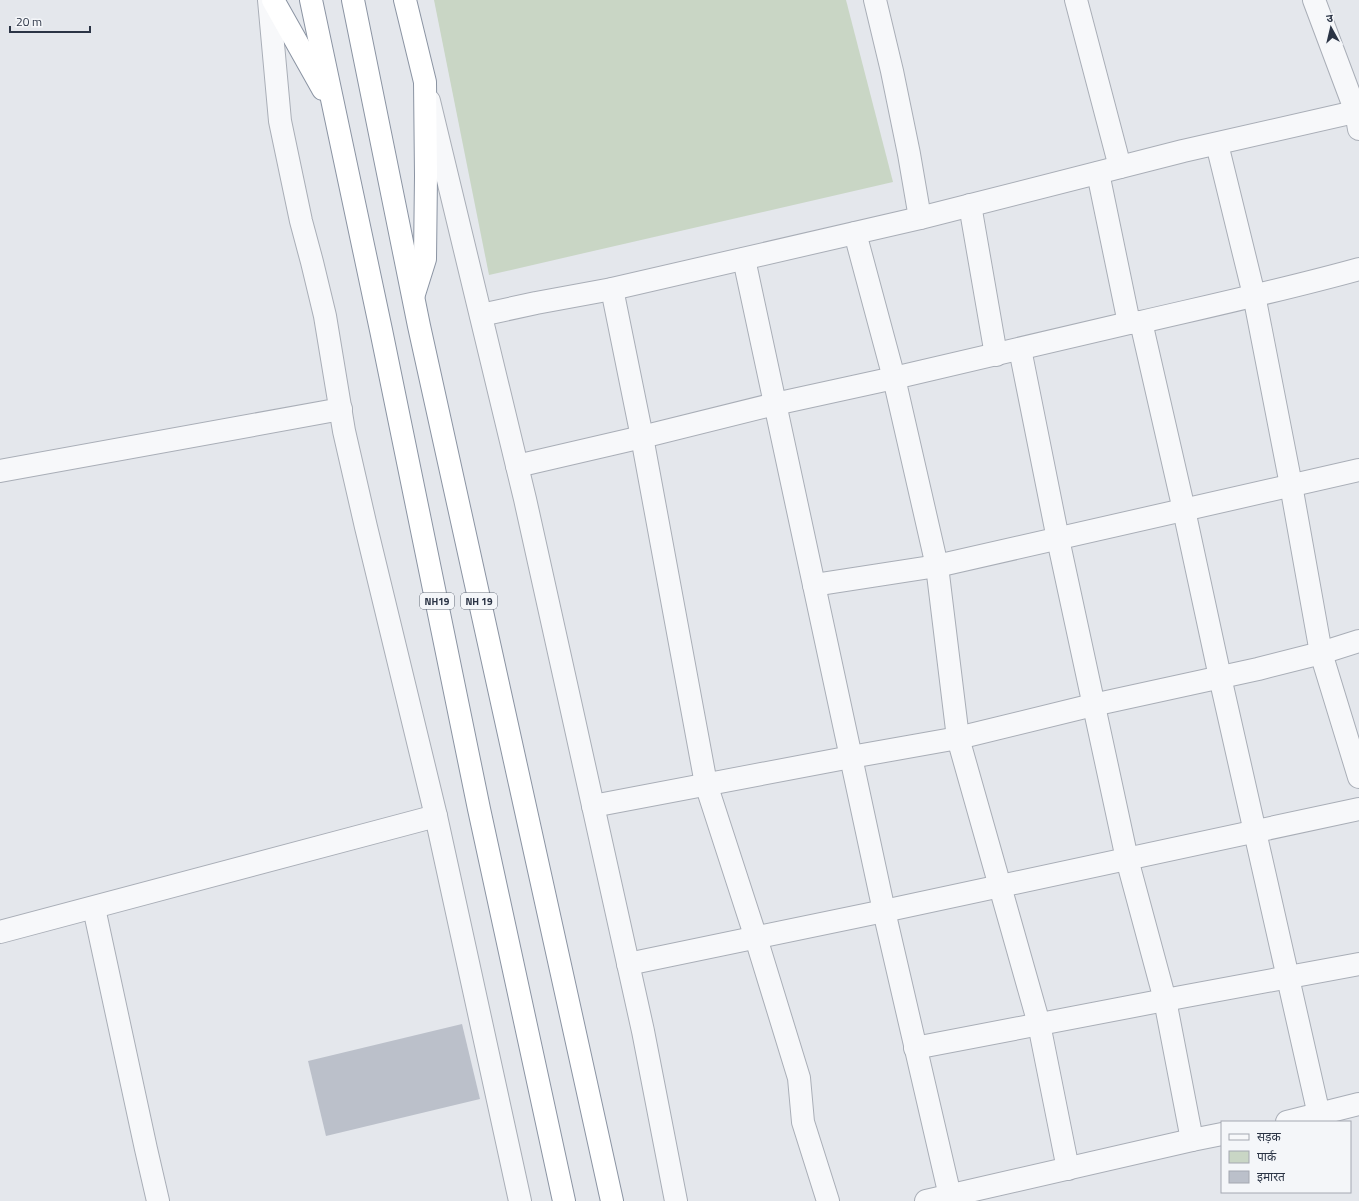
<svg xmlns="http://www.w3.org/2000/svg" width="1359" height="1201" viewBox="0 0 1359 1201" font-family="'Titillium Web','Noto Sans Devanagari',sans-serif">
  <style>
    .green { fill: #c9d6c5 }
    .building { fill: #bbc0ca }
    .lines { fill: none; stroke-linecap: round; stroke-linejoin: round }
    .minor-casing { stroke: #a9aeb7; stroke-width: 24 }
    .highway-casing { stroke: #8b94a3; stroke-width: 24 }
    .minor { stroke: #f7f8fa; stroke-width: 22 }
    .highway { stroke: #fff; stroke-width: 22 }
    .labels { text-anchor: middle; stroke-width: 4; stroke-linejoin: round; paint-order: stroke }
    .shield { fill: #f4f6f9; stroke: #676e7b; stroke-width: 1 }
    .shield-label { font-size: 10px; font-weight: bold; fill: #2b3445 }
  </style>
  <rect width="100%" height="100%" fill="#e4e7ec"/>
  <polygon class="green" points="434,0 846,0 893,182 489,275"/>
  <polygon class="building" points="462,1024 480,1099 326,1136 308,1061"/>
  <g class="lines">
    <defs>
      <g id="minor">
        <polyline points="269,0 280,121 301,221 312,262 325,316 344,431 366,527 436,816 520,1201"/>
        <polyline points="875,0 892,71 909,154 920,218"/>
        <polyline points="1076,0 1120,167"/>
        <polyline points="1314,0 1356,112 1359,129"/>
        <polyline points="429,101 525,499 643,1031 676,1201"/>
        <polyline points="1217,144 1254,295 1291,485 1321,653 1359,777"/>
        <polyline points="1098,173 1129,323"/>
        <polyline points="970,205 996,355"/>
        <polyline points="744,259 884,911 950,1196"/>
        <path d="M1359 269C1287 289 1214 305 1141 322L1129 323 894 378 937 566 1359 470"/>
        <polyline points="612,289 642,437 706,784 756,938 799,1078 803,1122 828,1201"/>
        <polyline points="481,315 536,303 612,289 920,218 1183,151 1359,111"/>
        <polyline points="1141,322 1184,510 1220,677 1319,1115"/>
        <polyline points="517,466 642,437 775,404 894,378 855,233"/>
        <polyline points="0,471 341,409"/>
        <polyline points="814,585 937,566 958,738 1039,1024 1068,1169"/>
        <polyline points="593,806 851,757 958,738 1093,705 1258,669 1321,653 1359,641"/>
        <polyline points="94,908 146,1149 158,1201"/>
        <polyline points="0,932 436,816"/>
        <polyline points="628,964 884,911 1359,809"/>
        <polyline points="915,1048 1165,1000 1127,859 1058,539 1020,349"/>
        <polyline points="1287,1122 1359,1104"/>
        <polyline points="1222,1134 1192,1140 1165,1000 1359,964"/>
        <polyline points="926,1201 1192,1140"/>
      </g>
      <g id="highway">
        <polyline points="273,0 323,89"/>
        <polyline points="311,0 381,330 479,809 564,1201"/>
        <polyline points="353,0 419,326 612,1201"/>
        <polyline points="405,0 425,82 426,176 425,259 414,294"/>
      </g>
    </defs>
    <use href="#minor" class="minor-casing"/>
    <use href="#highway" class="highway-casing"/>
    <use href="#minor" class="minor"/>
    <use href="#highway" class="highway"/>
  </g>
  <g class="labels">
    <g class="shield">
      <rect x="420" y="593" width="34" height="16" rx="3"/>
      <rect x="461" y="593" width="36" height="16" rx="3"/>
    </g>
    <g class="shield-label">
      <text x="437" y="605">NH19</text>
      <text x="479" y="605">NH 19</text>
    </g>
  </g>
  <rect x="1221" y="1121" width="130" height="72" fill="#f4f6f9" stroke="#a4a8b1"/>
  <rect x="1229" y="1134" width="20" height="6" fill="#f7f8fa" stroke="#a4a8b1"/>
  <text x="1257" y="1141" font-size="12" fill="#2b3445">सड़क</text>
  <rect x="1229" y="1151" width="20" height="12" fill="#c9d6c5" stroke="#a4a8b1"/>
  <text x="1257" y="1161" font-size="12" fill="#2b3445">पार्क</text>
  <rect x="1229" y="1171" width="20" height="12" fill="#bbc0ca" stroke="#a4a8b1"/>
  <text x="1257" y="1181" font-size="12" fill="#2b3445">इमारत</text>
  <g transform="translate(1331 28) rotate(352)" stroke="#f4f6f9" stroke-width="3" paint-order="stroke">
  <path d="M0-3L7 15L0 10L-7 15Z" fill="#2b3445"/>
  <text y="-6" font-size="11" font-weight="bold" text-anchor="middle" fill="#2b3445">उ</text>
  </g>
  <path d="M10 26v6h80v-6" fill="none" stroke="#2b3445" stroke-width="2"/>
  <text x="16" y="26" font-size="12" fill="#2b3445" stroke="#f4f6f9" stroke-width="3" paint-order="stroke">20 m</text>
</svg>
